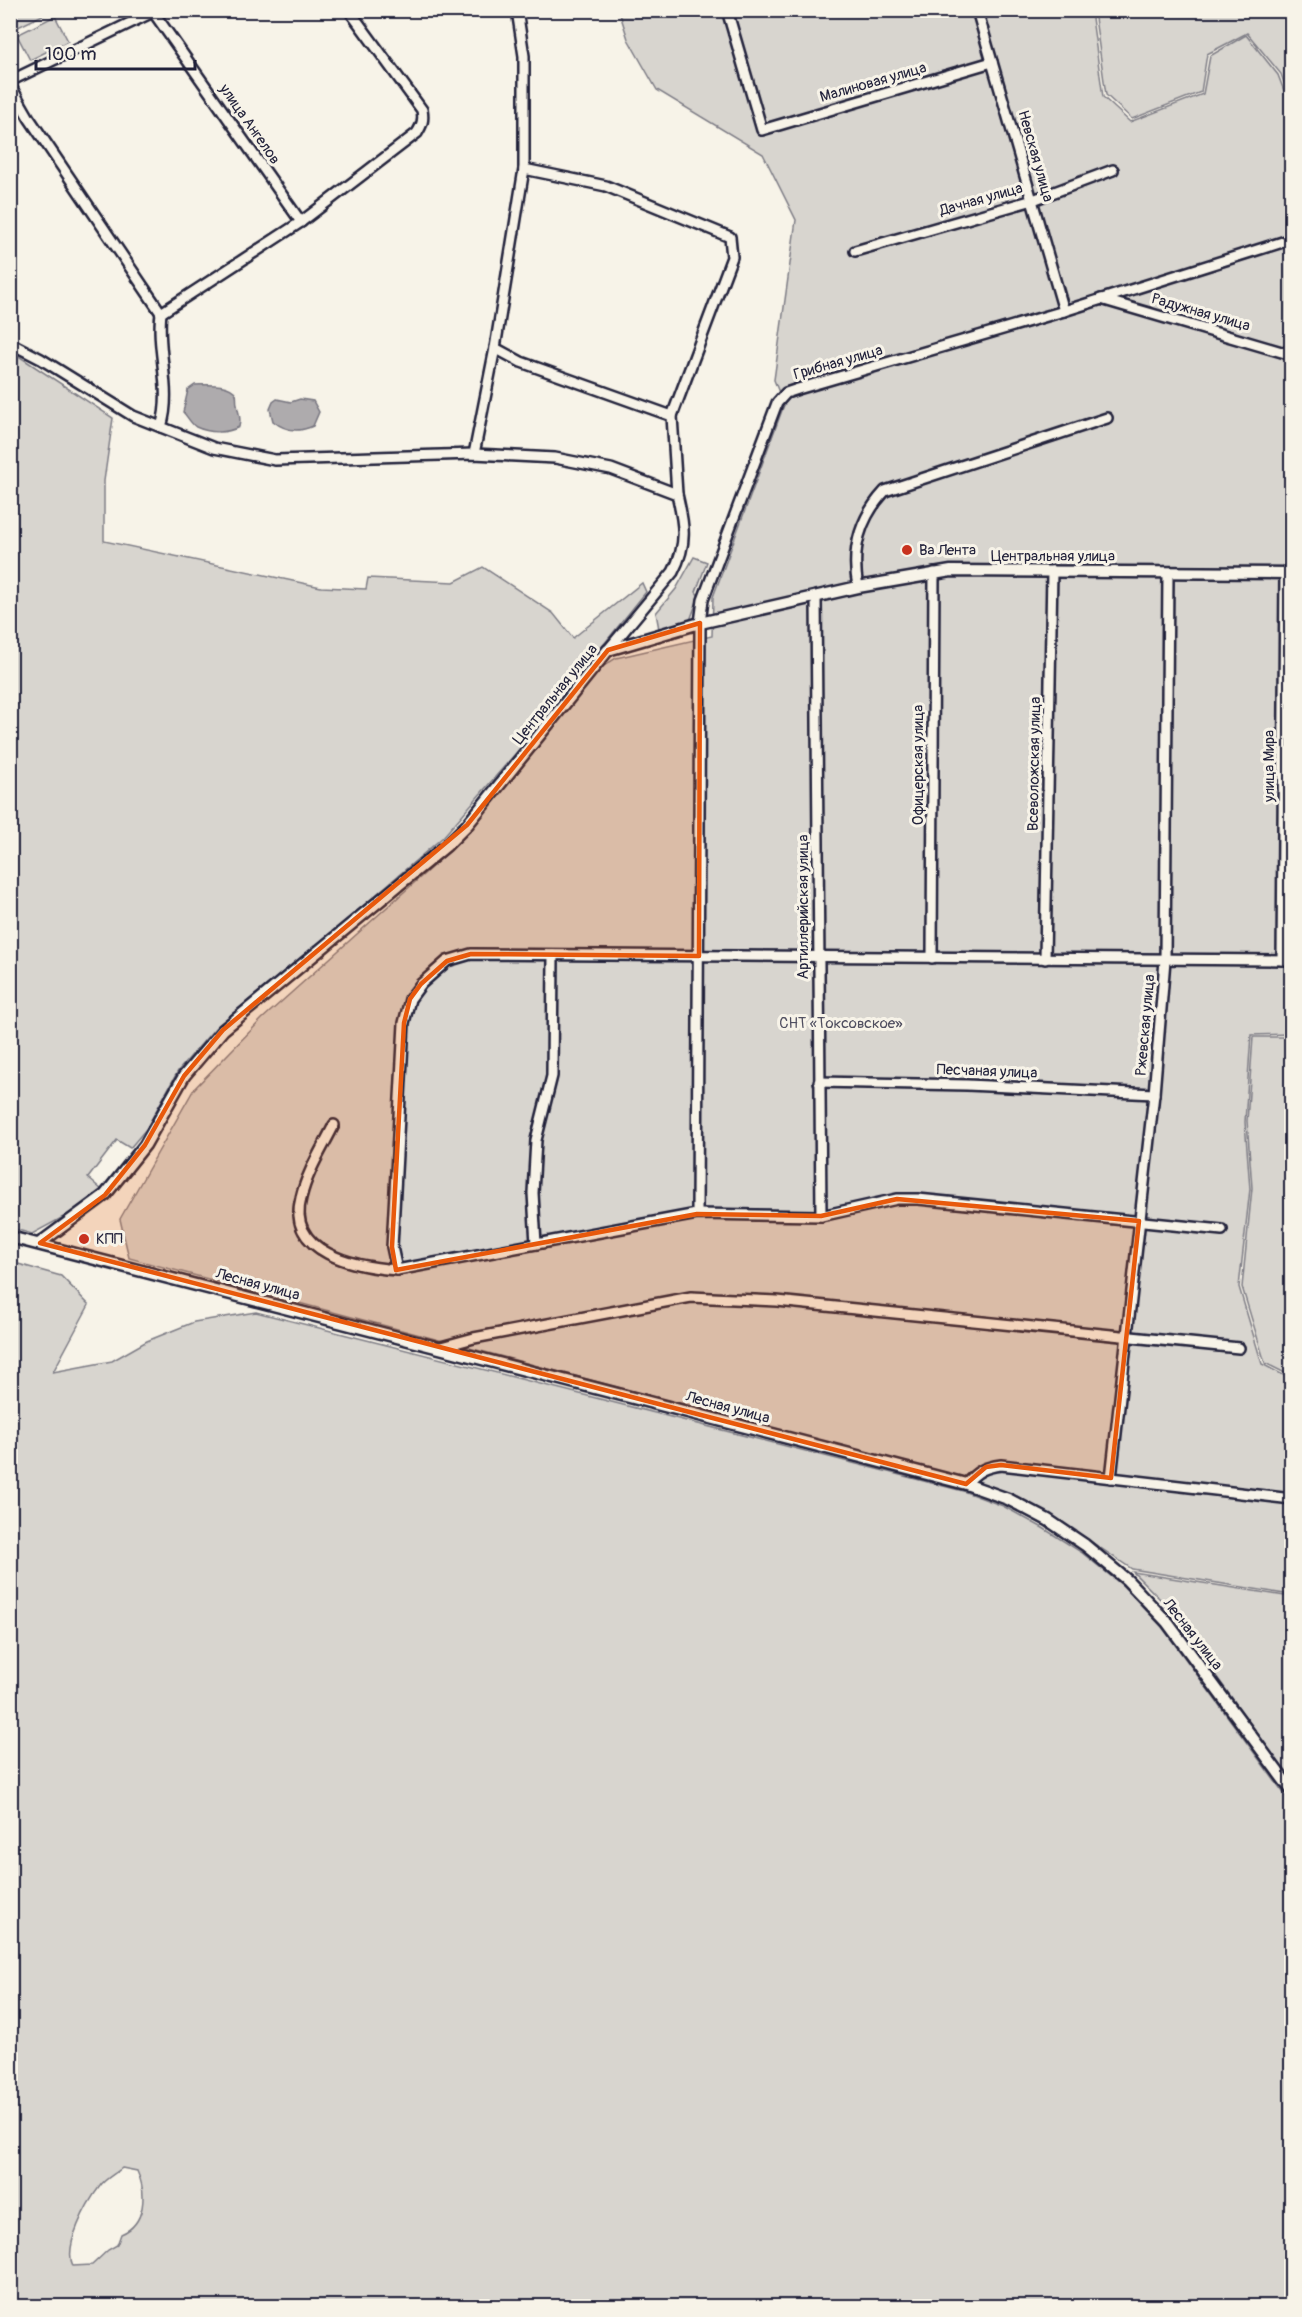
<svg xmlns="http://www.w3.org/2000/svg" width="1302" height="2317" viewBox="0 0 1302 2317" font-family="Pangolin,sans-serif">
  <style>
    .green { fill: #d8d5cf; stroke: #7d7c85; stroke-width: 1.5; fill-rule: evenodd }
    .water { fill: #aeabad; stroke: #76747f; stroke-width: 1.5 }
    .lines { fill: none; stroke-linecap: round; stroke-linejoin: round }
    .minor-casing { stroke: #22223b; stroke-width: 14 }
    .tertiary-casing { stroke: #22223b; stroke-width: 15 }
    .minor { stroke: #f7f3e8; stroke-width: 9 }
    .tertiary { stroke: #f7f3e8; stroke-width: 10 }
    .marked { fill: #e8590c; fill-opacity: 0.2; stroke: #e8590c; stroke-width: 4.5; stroke-linejoin: round }
    .poi-dot { fill: #c8321e; stroke: #f7f3e8; stroke-width: 2 }
    .labels { text-anchor: middle; stroke-width: 6; stroke-linejoin: round; paint-order: stroke }
    .street-label { font-size: 15px; fill: #22223b; stroke: #f7f3e8 }
    .poi-label { font-size: 15px; fill: #22223b; stroke: #f7f3e8; text-anchor: start }
    .park-label { font-size: 15px; fill: #504f60; stroke: #f7f3e8 }
  </style>
  <rect width="100%" height="100%" fill="#f7f3e8"/>
  <filter id="ink" filterUnits="userSpaceOnUse"><feTurbulence type="fractalNoise" baseFrequency=".0167" numOctaves="2"/><feDisplacementMap in="SourceGraphic" scale="12" xChannelSelector="R" yChannelSelector="G"/><feConvolveMatrix kernelMatrix="1 2 1 2 8 2 1 2 1" color-interpolation-filters="sRGB"/></filter>
  <g filter="url(#ink)">
    <g class="green">
      <polygon points="11,10 51,10 51,11 18,27 11,37"/>
      <polygon points="619,11 1091,11 1103,97 1130,122 1203,94 1210,56 1246,35 1278,75 1292,112 1292,1034 1251,1035 1245,1122 1250,1189 1239,1287 1262,1364 1291,1379 1291,1595 1132,1569 1069,1527 1023,1501 965,1479 129,1258 120,1219 194,1089 262,1019 452,849 493,803 599,669 616,658 712,636 713,597 784,405 774,380 796,220 763,154 657,90 628,39"/>
      <polygon points="1094,11 1291,11 1291,103 1281,74 1247,33 1207,54 1201,92 1132,119 1106,95"/>
      <polygon points="55,16 68,41 30,60 17,35"/>
      <polygon points="11,351 113,418 104,481 104,541 321,587 366,589 368,578 454,582 483,567 553,613 573,638 642,583 646,592 516,753 443,837 335,930 216,1027 178,1071 146,1129 130,1148 117,1140 88,1178 102,1190 82,1207 32,1234 11,1228"/>
      <polygon points="694,557 707,562 696,592 699,596 689,623 659,629 656,613 676,589"/>
      <polygon points="1253,1037 1291,1037 1291,1376 1265,1363 1242,1287 1252,1188 1247,1121"/>
      <path d="M11 1262 61 1276 89 1305 53 1372 112 1361 147 1341 194 1322 256 1312 963 1491 1003 1506 1043 1528 1081 1552 1123 1586 1162 1627 1291 1803V2306H11ZM122 2168 137 2171C147 2193 146 2224 121 2234L117 2245 108 2250 92 2265 73 2266C63 2246 87 2203 100 2186 105 2179 115 2174 122 2168Z"/>
      <polygon points="1133,1572 1291,1597 1291,1780 1162,1601"/>
    </g>
    <g class="water">
      <path d="M195 385C205 385 230 382 236 394 237 398 236 400 237 404 238 415 242 415 239 427 226 434 209 433 196 427 191 424 187 416 183 412L188 390Z"/>
      <path d="M277 399 291 402 300 399 313 401 319 412 313 426C298 433 285 431 273 421L270 409 273 402Z"/>
    </g>
    <g class="lines">
      <defs>
        <g id="minor">
          <polyline points="727,10 762,130 992,62"/>
          <polyline points="977,10 1064,311"/>
          <polyline points="154,13 301,222"/>
          <polyline points="10,81 157,10"/>
          <path d="M10 85 29 118 161 313 301 222 417 133C422 125 424 120 422 110L349 10"/>
          <polyline points="524,169 606,186 730,237 732,257 672,416"/>
          <polyline points="855,251 1033,200 1113,170"/>
          <polyline points="1101,299 1292,355"/>
          <path d="M161 313C156 351 173 390 161 427"/>
          <path d="M10 343 41 359 133 416 214 448 275 460 474 454 555 458 611 469 677 494C684 524 688 543 673 572L608 650"/>
          <polyline points="495,348 521,362 672,416 677,494"/>
          <polyline points="474,454 495,348 524,169 524,56 517,10"/>
          <path d="M858 587C851 550 859 519 885 491L1107 418"/>
          <polyline points="816,597 821,1216"/>
          <polyline points="932,958 934,573"/>
          <polyline points="1045,959 1052,571"/>
          <polyline points="1282,960 1285,573"/>
          <polyline points="819,1082 967,1085 1154,1094"/>
          <path d="M334 1125C322 1149 307 1172 301 1198 286 1253 356 1267 397 1270"/>
          <polyline points="697,1214 700,623 703,600 777,403 786,393 798,389 1064,311 1292,239"/>
          <polyline points="1222,1230 918,1199 897,1199 821,1216 697,1214 397,1270 392,1247 404,1023 410,999 421,984 447,961 471,954 1292,960"/>
          <polyline points="536,1244 533,1193 536,1140 552,1076 553,955"/>
          <polyline points="441,1347 474,1338 691,1297 777,1301 1239,1348"/>
          <polyline points="1111,1478 1154,1094 1165,960 1168,573"/>
          <path d="M966 1484C977 1471 985 1467 1001 1465L1292 1499"/>
        </g>
        <g id="tertiary">
          <polyline points="10,1237 966,1484 1008,1499 1048,1520 1085,1545 1127,1580 1167,1622 1292,1791"/>
          <polyline points="40,1243 105,1195 145,1145 184,1076 223,1030 446,846 467,825 608,650 700,623 858,587 951,571 1292,573"/>
        </g>
      </defs>
      <use href="#minor" class="minor-casing"/>
      <use href="#tertiary" class="tertiary-casing"/>
      <use href="#minor" class="minor"/>
      <use href="#tertiary" class="tertiary"/>
    </g>
  </g>
  <path class="marked" d="M700 623 699 956 471 954 447 961 421 984 410 999 404 1023 392 1247 396 1270 697 1214 821 1216 897 1199 1139 1221 1111 1478 1001 1465 986 1467 966 1484 40 1243 105 1195 145 1145 184 1076 223 1030 467 825 608 650Z"/>
  <g class="poi-dot">
    <circle cx="907" cy="550" r="6"/>
    <circle cx="84" cy="1239" r="6"/>
  </g>
  <g class="labels">
    <g class="street-label">
      <text transform="translate(873 82) rotate(-16)" y="5">Малиновая улица</text>
      <text transform="translate(250 124) rotate(55)" y="5">улица Ангелов</text>
      <text transform="translate(1036 156) rotate(74)" y="5">Невская улица</text>
      <text transform="translate(981 199) rotate(-16)" y="5">Дачная улица</text>
      <text transform="translate(1201 312) rotate(16)" y="5">Радужная улица</text>
      <text transform="translate(838 362) rotate(-16)" y="5">Грибная улица</text>
      <text x="1053" y="561">Центральная улица</text>
      <text transform="translate(555 694) rotate(-51)" y="5">Центральная улица</text>
      <text transform="translate(1034 764) rotate(-89)" y="5">Всеволожская улица</text>
      <text transform="translate(918 765) rotate(-90)" y="5">Офицерская улица</text>
      <text transform="translate(1269 766) rotate(-90)" y="5">улица Мира</text>
      <text transform="translate(803 907) rotate(-90)" y="5">Артиллерийская улица</text>
      <text transform="translate(1145 1025) rotate(-85)" y="5">Ржевская улица</text>
      <text transform="translate(987 1071) rotate(2)" y="5">Песчаная улица</text>
      <text transform="translate(258 1284) rotate(15)" y="5">Лесная улица</text>
      <text transform="translate(728 1407) rotate(15)" y="5">Лесная улица</text>
      <text transform="translate(1193 1634) rotate(52)" y="5">Лесная улица</text>
    </g>
    <g class="poi-label">
      <text x="919" y="555">Ва Лента</text>
      <text x="96" y="1244">КПП</text>
    </g>
    <g class="park-label">
      <text x="841" y="1028">СНТ «Токсовское»</text>
    </g>
  </g>
  <rect width="1302" height="2317" fill="none" stroke="#f7f3e8" stroke-width="36"/>
  <rect x="18" y="18" width="1266" height="2281" fill="none" stroke="#22223b" stroke-width="2" filter="url(#ink)"/>
  <path d="M36 60v9h159v-9" fill="none" stroke="#22223b" stroke-width="3"/>
  <text x="45" y="60" font-size="18" fill="#22223b" stroke="#f7f3e8" stroke-width="4.5" paint-order="stroke">100 m</text>
</svg>
